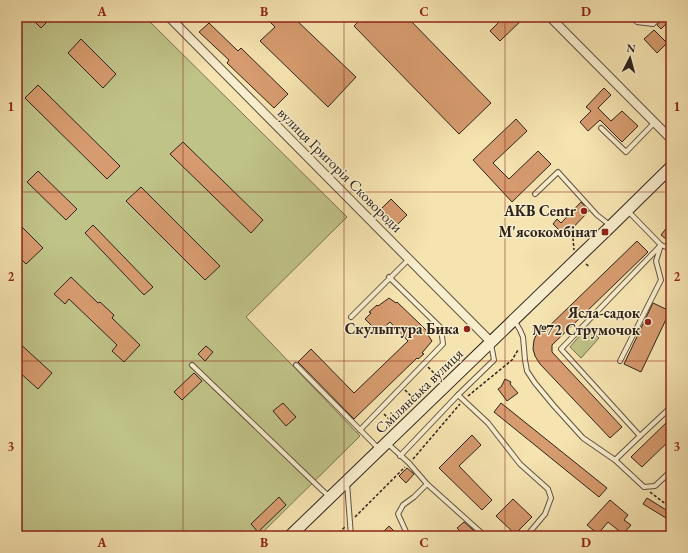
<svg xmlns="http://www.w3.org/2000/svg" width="688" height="553" viewBox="0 0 688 553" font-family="'EB Garamond',serif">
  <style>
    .green { fill: #c0c388; stroke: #787352 }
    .building { fill: #d69b6e; stroke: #2f231d }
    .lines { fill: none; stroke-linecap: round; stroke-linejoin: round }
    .lane-casing { stroke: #605342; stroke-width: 6 }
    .street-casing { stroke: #605342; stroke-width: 10 }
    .secondary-casing { stroke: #2f231d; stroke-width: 13 }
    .path { stroke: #2f231d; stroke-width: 1.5; stroke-dasharray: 3 2; stroke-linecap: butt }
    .lane { stroke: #f8edcc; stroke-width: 4 }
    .street { stroke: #f8edcc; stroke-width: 8 }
    .secondary { stroke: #f8edcc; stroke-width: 11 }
    .grid { fill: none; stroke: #8f2418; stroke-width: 1; stroke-opacity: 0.55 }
    .poi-dot { fill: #8f2418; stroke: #f8edcc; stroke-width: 1.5 }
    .labels { text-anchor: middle; stroke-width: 3; stroke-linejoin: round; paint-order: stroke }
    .street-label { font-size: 15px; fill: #2f231d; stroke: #f8edcc }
    .poi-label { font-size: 15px; font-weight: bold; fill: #2f231d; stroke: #f8edcc; text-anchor: end }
    .neatline { fill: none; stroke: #8f2418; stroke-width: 1.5 }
    .grid-label { font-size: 13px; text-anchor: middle; font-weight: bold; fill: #8f2418 }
  </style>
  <rect width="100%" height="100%" fill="#f5e3b0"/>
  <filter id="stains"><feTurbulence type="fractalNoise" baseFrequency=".005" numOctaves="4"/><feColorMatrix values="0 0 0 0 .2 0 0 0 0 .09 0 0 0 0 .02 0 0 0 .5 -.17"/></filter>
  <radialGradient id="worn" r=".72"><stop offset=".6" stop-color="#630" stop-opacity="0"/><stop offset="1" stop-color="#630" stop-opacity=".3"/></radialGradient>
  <g class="green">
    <polygon points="17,17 145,17 347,217 246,317 360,436 259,536 17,536"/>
    <polygon points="587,327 599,338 581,358 570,347"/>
  </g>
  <g class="building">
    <polygon points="30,17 52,17 41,28"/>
    <polygon points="265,17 293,17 356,77 328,107 260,41 275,27"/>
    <polygon points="363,17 407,17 491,103 459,134 354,26"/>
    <polygon points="504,17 525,17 500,41 490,31"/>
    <polygon points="663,17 671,17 671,19 661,29 657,25"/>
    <polygon points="209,23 238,51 241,48 288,94 274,108 227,63 229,60 199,32"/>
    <polygon points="654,30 667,43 657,53 644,39"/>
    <polygon points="81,39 116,74 103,88 68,53"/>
    <polygon points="38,85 120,166 107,179 25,98"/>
    <polygon points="604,88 611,95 598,108 611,121 622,111 638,126 622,142 600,120 588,131 580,122 591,111 586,107"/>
    <polygon points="516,119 527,131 493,163 509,179 538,151 551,164 512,202 473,160"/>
    <polygon points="183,142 263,220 251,233 170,154"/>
    <polygon points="38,171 77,209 66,220 27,182"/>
    <polygon points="141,187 220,266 205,280 126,201"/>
    <polygon points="391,199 407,215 395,227 379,211"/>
    <polygon points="581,202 589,211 565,236 553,224 557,219 561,223"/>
    <polygon points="17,222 43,248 26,264 17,255"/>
    <polygon points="671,222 671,243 661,235"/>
    <polygon points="93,225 153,287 144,295 85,233"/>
    <polygon points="637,241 648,252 552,345 552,352 622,427 610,438 540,364 535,356 533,349 534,340 537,333 541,334"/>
    <polygon points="71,277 98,303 100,302 114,315 112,318 140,345 124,362 112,351 117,345 69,299 65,304 54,294"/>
    <polygon points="389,298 396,303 397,302 422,326 429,333 428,335 432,341 422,353 424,354 418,359 417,358 354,419 298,362 311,349 354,393 408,341 390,322 381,330 379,329 377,331 365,319 371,313 369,312 377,305 378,306"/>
    <polygon points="653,303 670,311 641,372 624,364"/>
    <polygon points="17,341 52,373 38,389 17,370"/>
    <polygon points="206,346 213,352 205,361 198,354"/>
    <polygon points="194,373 202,381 182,400 174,392"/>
    <polygon points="505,379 511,382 510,384 518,393 507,401 498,389 501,387"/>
    <polygon points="283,403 296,417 286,426 273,411"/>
    <polygon points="501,403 607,488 599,497 494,412"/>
    <polygon points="671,418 671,439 642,467 631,457"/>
    <polygon points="472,435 481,445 459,466 492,500 482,510 439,468"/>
    <polygon points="407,468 414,474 406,483 399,476"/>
    <polygon points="279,497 286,505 258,532 251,524"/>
    <polygon points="647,498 671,513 671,521 643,504"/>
    <polygon points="513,499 532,517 515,534 496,516"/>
    <polygon points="610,500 628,515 624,520 631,525 623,534 608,522 598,534 587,525"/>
    <polygon points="464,522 480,536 465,536 457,528"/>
    <polygon points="389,526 399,536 379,536"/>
  </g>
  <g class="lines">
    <defs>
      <g id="lane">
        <polyline points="632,17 637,22 653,24 660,17"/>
        <polyline points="601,128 626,152 654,123"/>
        <polyline points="535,194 558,172 597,215 611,226"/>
        <polyline points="627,210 661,245 671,249"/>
        <polyline points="351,317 409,259"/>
        <polyline points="514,320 520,330 523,337 525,360 527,371 535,383 554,406 583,438 615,460 644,487 655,486 671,471"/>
        <polyline points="192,365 322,490 330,497"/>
        <polyline points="296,365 379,449"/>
        <polyline points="458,395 488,423 520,464 548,489 551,498 545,514 529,533 524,536"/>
        <polyline points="360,430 443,344 441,328 389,277"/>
        <polyline points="640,436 671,407"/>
        <polyline points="387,443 409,463 427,484 485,536"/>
        <polyline points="400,456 458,395 494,360 491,344"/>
        <polyline points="615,460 640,436 561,349 661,245 656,261 661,280 620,361"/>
        <polyline points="347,483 351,536"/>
        <polyline points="408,536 398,514 403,505 414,497 427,484"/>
      </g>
      <g id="street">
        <polyline points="169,17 491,342"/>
        <polyline points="550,17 671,139"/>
      </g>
      <polyline id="secondary" points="290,536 611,226 671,167"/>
    </defs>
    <use href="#lane" class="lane-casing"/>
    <use href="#street" class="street-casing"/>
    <use href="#secondary" class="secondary-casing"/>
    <g class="path">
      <polyline points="573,238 574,250"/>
      <polyline points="586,264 590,267"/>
      <polyline points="428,367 437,376"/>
      <polyline points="405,390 414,399"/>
      <polyline points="468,396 512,360 518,350"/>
      <polyline points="384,414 391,421"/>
      <polyline points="413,459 460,404"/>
      <polyline points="650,492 671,508"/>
      <polyline points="355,517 405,467"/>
      <polyline points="335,536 345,527"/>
    </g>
    <use href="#lane" class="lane"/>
    <use href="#street" class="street"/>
    <use href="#secondary" class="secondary"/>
  </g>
  <path class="grid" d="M183 17V536M344 17V536M505 17V536M17 192H671M17 361H671"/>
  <g class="poi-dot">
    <circle cx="584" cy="211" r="4"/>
    <rect x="601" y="228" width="8" height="8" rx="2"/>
    <circle cx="648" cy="322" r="4"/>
    <circle cx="467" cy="329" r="4"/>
  </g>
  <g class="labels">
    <g class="street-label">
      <text transform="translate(340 170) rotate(45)" y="5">вулиця Григорія Сковороди</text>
      <text transform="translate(419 391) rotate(-44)" y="5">Смілянська вулиця</text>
    </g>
    <g class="poi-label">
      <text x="576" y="216">AKB Centr</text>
      <text x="597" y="237">М'ясокомбінат</text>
      <text x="640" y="318">Ясла-садок<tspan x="640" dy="17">№72 Струмочок</tspan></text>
      <text x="459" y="334">Cкульптура Бика</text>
    </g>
  </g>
  <rect width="688" height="553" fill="none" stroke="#f5e3b0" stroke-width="44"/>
  <g transform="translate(630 58) rotate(6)" stroke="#f8edcc" stroke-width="3" paint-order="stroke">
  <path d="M0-3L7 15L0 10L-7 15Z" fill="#2f231d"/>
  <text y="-6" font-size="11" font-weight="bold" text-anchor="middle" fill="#2f231d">N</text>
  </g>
  <rect x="22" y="22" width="644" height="509" class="neatline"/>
  <g class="grid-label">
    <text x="102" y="16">A</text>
    <text x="264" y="16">B</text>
    <text x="424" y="16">C</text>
    <text x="586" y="16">D</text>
    <text x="11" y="111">1</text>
    <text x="677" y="111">1</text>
    <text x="11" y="281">2</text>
    <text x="677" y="281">2</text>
    <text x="11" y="451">3</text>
    <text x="677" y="451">3</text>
    <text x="102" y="547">A</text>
    <text x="264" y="547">B</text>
    <text x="424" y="547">C</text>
    <text x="586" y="547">D</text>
  </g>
  <rect width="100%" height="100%" filter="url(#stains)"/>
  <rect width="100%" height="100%" fill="url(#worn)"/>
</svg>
